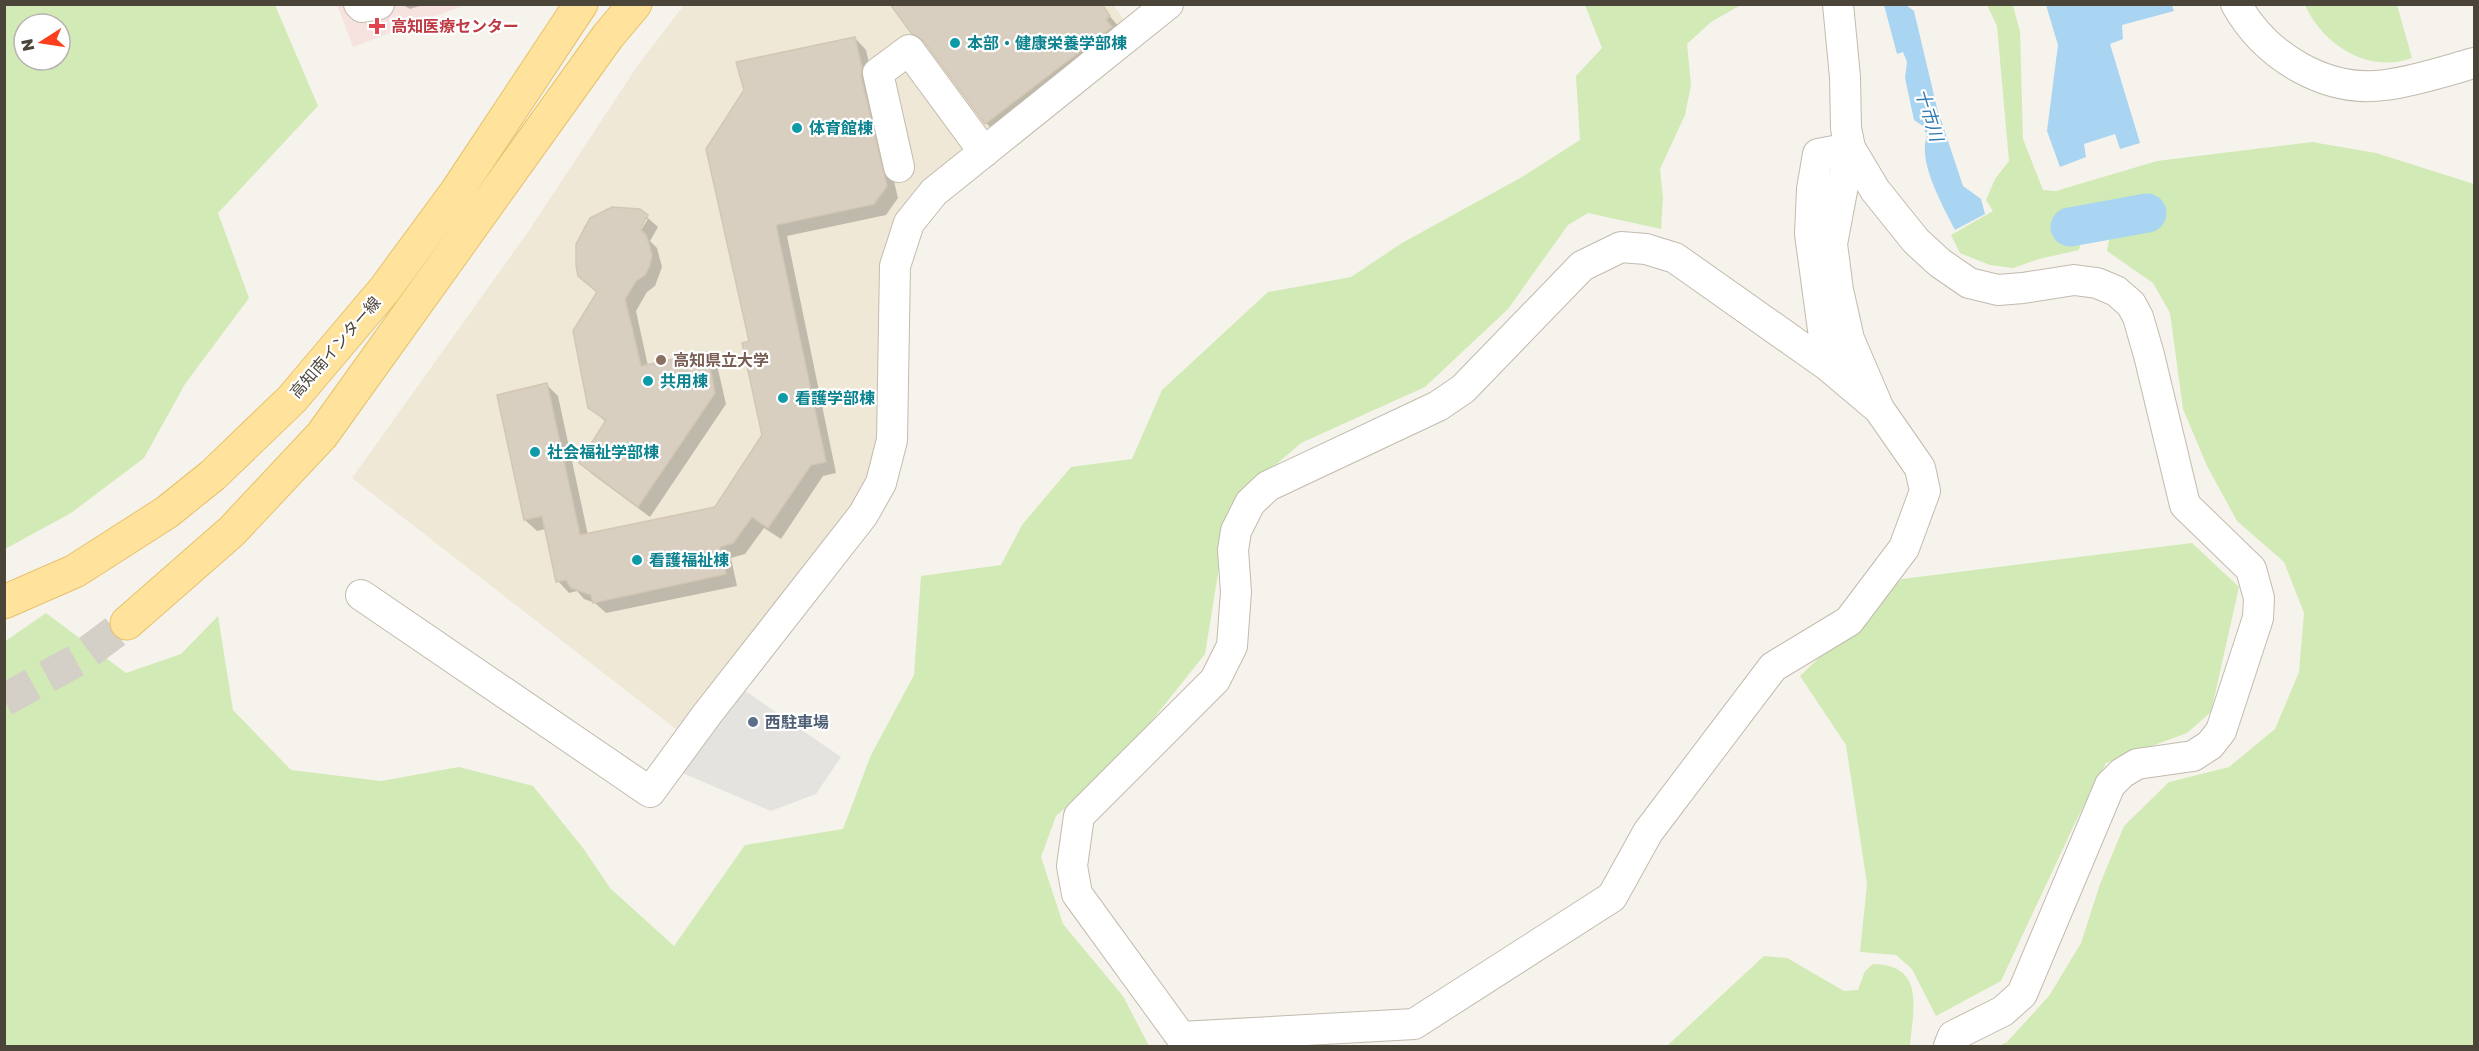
<svg xmlns="http://www.w3.org/2000/svg" width="2479" height="1051" viewBox="0 0 2479 1051" font-family="'Golos Text','Noto Sans JP',sans-serif">
  <style>
    .education { fill: #efe8d6 }
    .medical { fill: #f6e3e0 }
    .green { fill: #d2eab5; fill-rule: evenodd }
    .parking { fill: #e5e3e0 }
    .water { fill: #a9d4f2 }
    .shadow { fill: #0003; fill-rule: evenodd }
    .lines { fill: none; stroke-linecap: round; stroke-linejoin: round }
    .river { stroke: #a9d4f2; stroke-width: 39 }
    .building { fill: #d8cfc1; stroke: #d3c7b4; stroke-width: 1.5 }
    .major-tunnel { stroke: #d4d0c8; stroke-width: 33; stroke-dasharray: 33 16; stroke-linecap: butt }
    .minor-casing { stroke: #c2bbae; stroke-width: 32 }
    .major-casing { stroke: #e6c16a; stroke-width: 35 }
    .minor { stroke: #fff; stroke-width: 30 }
    .major { stroke: #ffe39c; stroke-width: 33 }
    .health-dot { fill: #e0444e; stroke: #fff; stroke-width: 2 }
    .culture-dot { fill: #0f9aa8; stroke: #fff; stroke-width: 2 }
    .education-dot { fill: #8d6e63; stroke: #fff; stroke-width: 2 }
    .service-dot { fill: #5c6f8a; stroke: #fff; stroke-width: 2 }
    .labels { text-anchor: middle; stroke-width: 4.5; stroke-linejoin: round; paint-order: stroke }
    .health-label { font-size: 16px; font-weight: bold; fill: #be3a42; stroke: #fff; text-anchor: start }
    .culture-label { font-size: 16px; font-weight: bold; fill: #0d838f; stroke: #fff; text-anchor: start }
    .street-label { font-size: 16px; fill: #4b4439; stroke: #fff }
    .education-label { font-size: 16px; font-weight: bold; fill: #785e54; stroke: #fff; text-anchor: start }
    .service-label { font-size: 16px; font-weight: bold; fill: #4e5e75; stroke: #fff; text-anchor: start }
    .water-label { font-size: 18px; font-style: italic; fill: #2e7ab2; stroke: #fff }
  </style>
  <rect width="100%" height="100%" fill="#f6f3ec"/>
  <polygon class="education" points="1113,4 1126,23 922,188 884,417 867,490 681,733 352,478 530,229 638,65 684,5"/>
  <polygon class="medical" points="337,5 465,5 353,47"/>
  <g class="green">
    <path d="M5 4 275 5 318 106 218 213 249 298 185 384 144 458 71 513 5 549ZM24 24H60V60H24Z"/>
    <polygon points="1585,5 1741,5 1711,22 1687,44 1691,85 1685,115 1660,169 1663,198 1661,229 1588,213 1568,225 1508,309 1425,387 1301,443 1256,482 1222,549 1205,654 1122,758 1056,816 1041,857 1063,924 1123,996 1149,1046 5,1046 4,642 46,613 126,673 181,654 218,616 233,710 291,770 381,781 459,767 533,786 583,848 610,888 674,946 745,845 843,829 871,755 914,675 921,576 1001,565 1022,525 1071,467 1132,459 1162,390 1268,292 1351,277 1402,243 1522,177 1580,140 1576,76 1602,48"/>
    <polygon points="1987,5 2013,5 2020,32 2023,139 2043,190 2056,191 2157,161 2312,142 2376,153 2474,184 2474,1046 1999,1046 2007,1042 2049,996 2081,943 2100,884 2124,826 2169,782 2229,767 2275,729 2299,672 2304,613 2284,562 2237,521 2207,466 2183,409 2170,313 2153,283 2107,251 2112,224 2139,220 2144,209 2071,221 2081,241 2079,250 2039,259 2013,268 1990,265 1960,253 1951,235 1993,211 1986,200 1995,179 2009,161 1997,26"/>
    <path d="M2305 5H2397L2412 58C2368 74 2323 45 2305 5Z"/>
    <polygon points="2192,543 2239,587 2211,712 2187,733 2106,763 2075,823 2001,981 1936,1016 1912,969 1896,955 1860,952 1867,884 1846,745 1800,676 1902,579"/>
    <path d="M1764 956 1787 958 1844 991 1858 990 1865 971 1873 964C1926 965 1913 1009 1910 1046H1667Z"/>
  </g>
  <polygon class="parking" points="741,688 841,757 816,794 771,811 680,772"/>
  <g class="water">
    <path d="M1884 5H1906L1914 11 1937 108 1963 186 1981 199 1985 214 1955 230C1943 206 1917 161 1927 136L1923 126 1914 120 1905 78 1907 62 1903 52 1897 54Z"/>
    <polygon points="2046,5 2172,5 2174,11 2122,25 2123,39 2110,44 2140,143 2120,149 2115,134 2084,144 2086,157 2060,167 2047,131 2058,45"/>
  </g>
  <g class="shadow">
    <polygon points="401,4 426,4 410,9"/>
    <polygon points="1101,6 1120,28 997,134 986,123 931,48 912,32"/>
    <polygon points="855,38 866,50 873,80 872,89 898,198 886,215 787,236 836,473 823,476 781,539 764,528 745,554 731,558 737,586 606,613 595,603 584,599 577,591 569,593 558,581 546,529 537,531 525,520 547,385 558,396 588,535 704,526 764,435 750,342 708,149"/>
    <path d="M640 211 658 227 650 241 657 248 662 267 655 286 647 292 636 311 648 366 706 354 717 365 726 404 650 517 592 474 581 463 606 422 589 407 599 293 577 244 585 226 600 214ZM644 219H648L637 236Z"/>
  </g>
  <g class="lines">
    <polyline class="river" points="2070,227 2147,213"/>
  </g>
  <g class="building">
    <polygon points="890,4 1102,4 1110,16 1106,20 1112,27 985,124 923,40 911,33"/>
    <polygon points="855,37 862,68 861,77 887,186 874,204 776,225 826,462 811,465 768,528 752,517 733,543 720,547 726,574 593,603 591,595 571,588 566,580 556,582 542,516 524,520 497,395 547,383 580,535 715,507 762,435 742,343 749,341 706,149 744,90 736,62"/>
    <polygon points="612,207 640,209 648,215 640,229 646,235 649,244 652,255 650,265 645,275 636,281 625,299 641,366 707,352 715,393 638,507 579,463 606,420 588,408 573,331 597,292 578,276 576,265 576,244 590,218"/>
  </g>
  <g class="lines">
    <polyline class="major-tunnel" points="4,700 77,660 127,623"/>
    <defs>
      <g id="minor">
        <polyline points="359,4 362,7 379,4"/>
        <polyline points="1838,4 1845,77 1846,128 1850,148 1875,190 1916,241 1940,263 1969,283 1998,290 2023,288 2074,280 2097,283 2116,291 2131,304 2138,317 2149,355 2185,505 2251,569 2259,598 2258,618 2221,731 2210,745 2193,756 2137,764 2122,773 2110,785 2022,994 2003,1011 1953,1036 1949,1046"/>
        <path d="M2236 4C2265 56 2325 93 2385 85 2416 81 2445 71 2474 63"/>
        <polyline points="899,167 878,73 909,50 984,152"/>
        <polyline points="1828,366 1810,234 1812,189 1818,154 1850,148 1832,244 1838,290 1849,339 1879,409 1920,468 1925,491 1904,548 1849,621 1773,667 1648,832 1612,897 1414,1024 1181,1037 1077,894 1072,866 1079,816 1215,680 1232,646 1236,592 1233,550 1236,531 1250,503 1268,486 1438,406 1463,389 1582,266 1621,247 1646,249 1675,258 1828,366 1879,409"/>
        <polyline points="361,595 650,792 708,713 863,515 881,483 892,440 895,266 909,223 934,192 1168,4"/>
      </g>
      <g id="major">
        <polyline points="4,602 75,571 167,512 213,475 292,399 385,289 457,191 581,4"/>
        <polyline points="127,623 232,531 322,435 608,36 635,4"/>
      </g>
    </defs>
    <use href="#minor" class="minor-casing"/>
    <use href="#major" class="major-casing"/>
    <use href="#minor" class="minor"/>
    <use href="#major" class="major"/>
  </g>
  <path class="health-dot" d="M374 17h6v6h6v6h-6v6h-6v-6h-6v-6h6z"/>
  <g class="culture-dot">
    <circle cx="955" cy="43" r="6"/>
    <circle cx="797" cy="128" r="6"/>
    <circle cx="648" cy="381" r="6"/>
    <circle cx="783" cy="398" r="6"/>
    <circle cx="535" cy="452" r="6"/>
    <circle cx="637" cy="560" r="6"/>
  </g>
  <circle class="education-dot" cx="661" cy="360" r="6"/>
  <circle class="service-dot" cx="753" cy="722" r="6"/>
  <g class="labels">
    <g class="health-label">
      <text x="391" y="32">高知医療センター</text>
    </g>
    <g class="culture-label">
      <text x="967" y="49">本部・健康栄養学部棟</text>
      <text x="809" y="134">体育館棟</text>
      <text x="660" y="387">共用棟</text>
      <text x="795" y="404">看護学部棟</text>
      <text x="547" y="458">社会福祉学部棟</text>
      <text x="649" y="566">看護福祉棟</text>
    </g>
    <g class="street-label">
      <text transform="translate(335 347) rotate(-49)" y="6">高知南インター線</text>
    </g>
    <g class="education-label">
      <text x="673" y="366">高知県立大学</text>
    </g>
    <g class="service-label">
      <text x="765" y="728">西駐車場</text>
    </g>
    <g class="water-label">
      <text transform="translate(1929 115) rotate(73)" y="6">十市川</text>
    </g>
  </g>
  <rect width="2479" height="1051" fill="none" stroke="#4b4439" stroke-width="12"/>
  <g transform="translate(42 42) rotate(258)"><circle r="28" fill="#ffffff" stroke="#b7b4b0" stroke-width="1.5"/>
  <path d="M0-4.5L10 22L0 15L-10 22Z" fill="#fc3f1d"/>
  <text y="-9" font-size="16" font-weight="bold" text-anchor="middle" fill="#4b4439">N</text>
  </g>
</svg>
